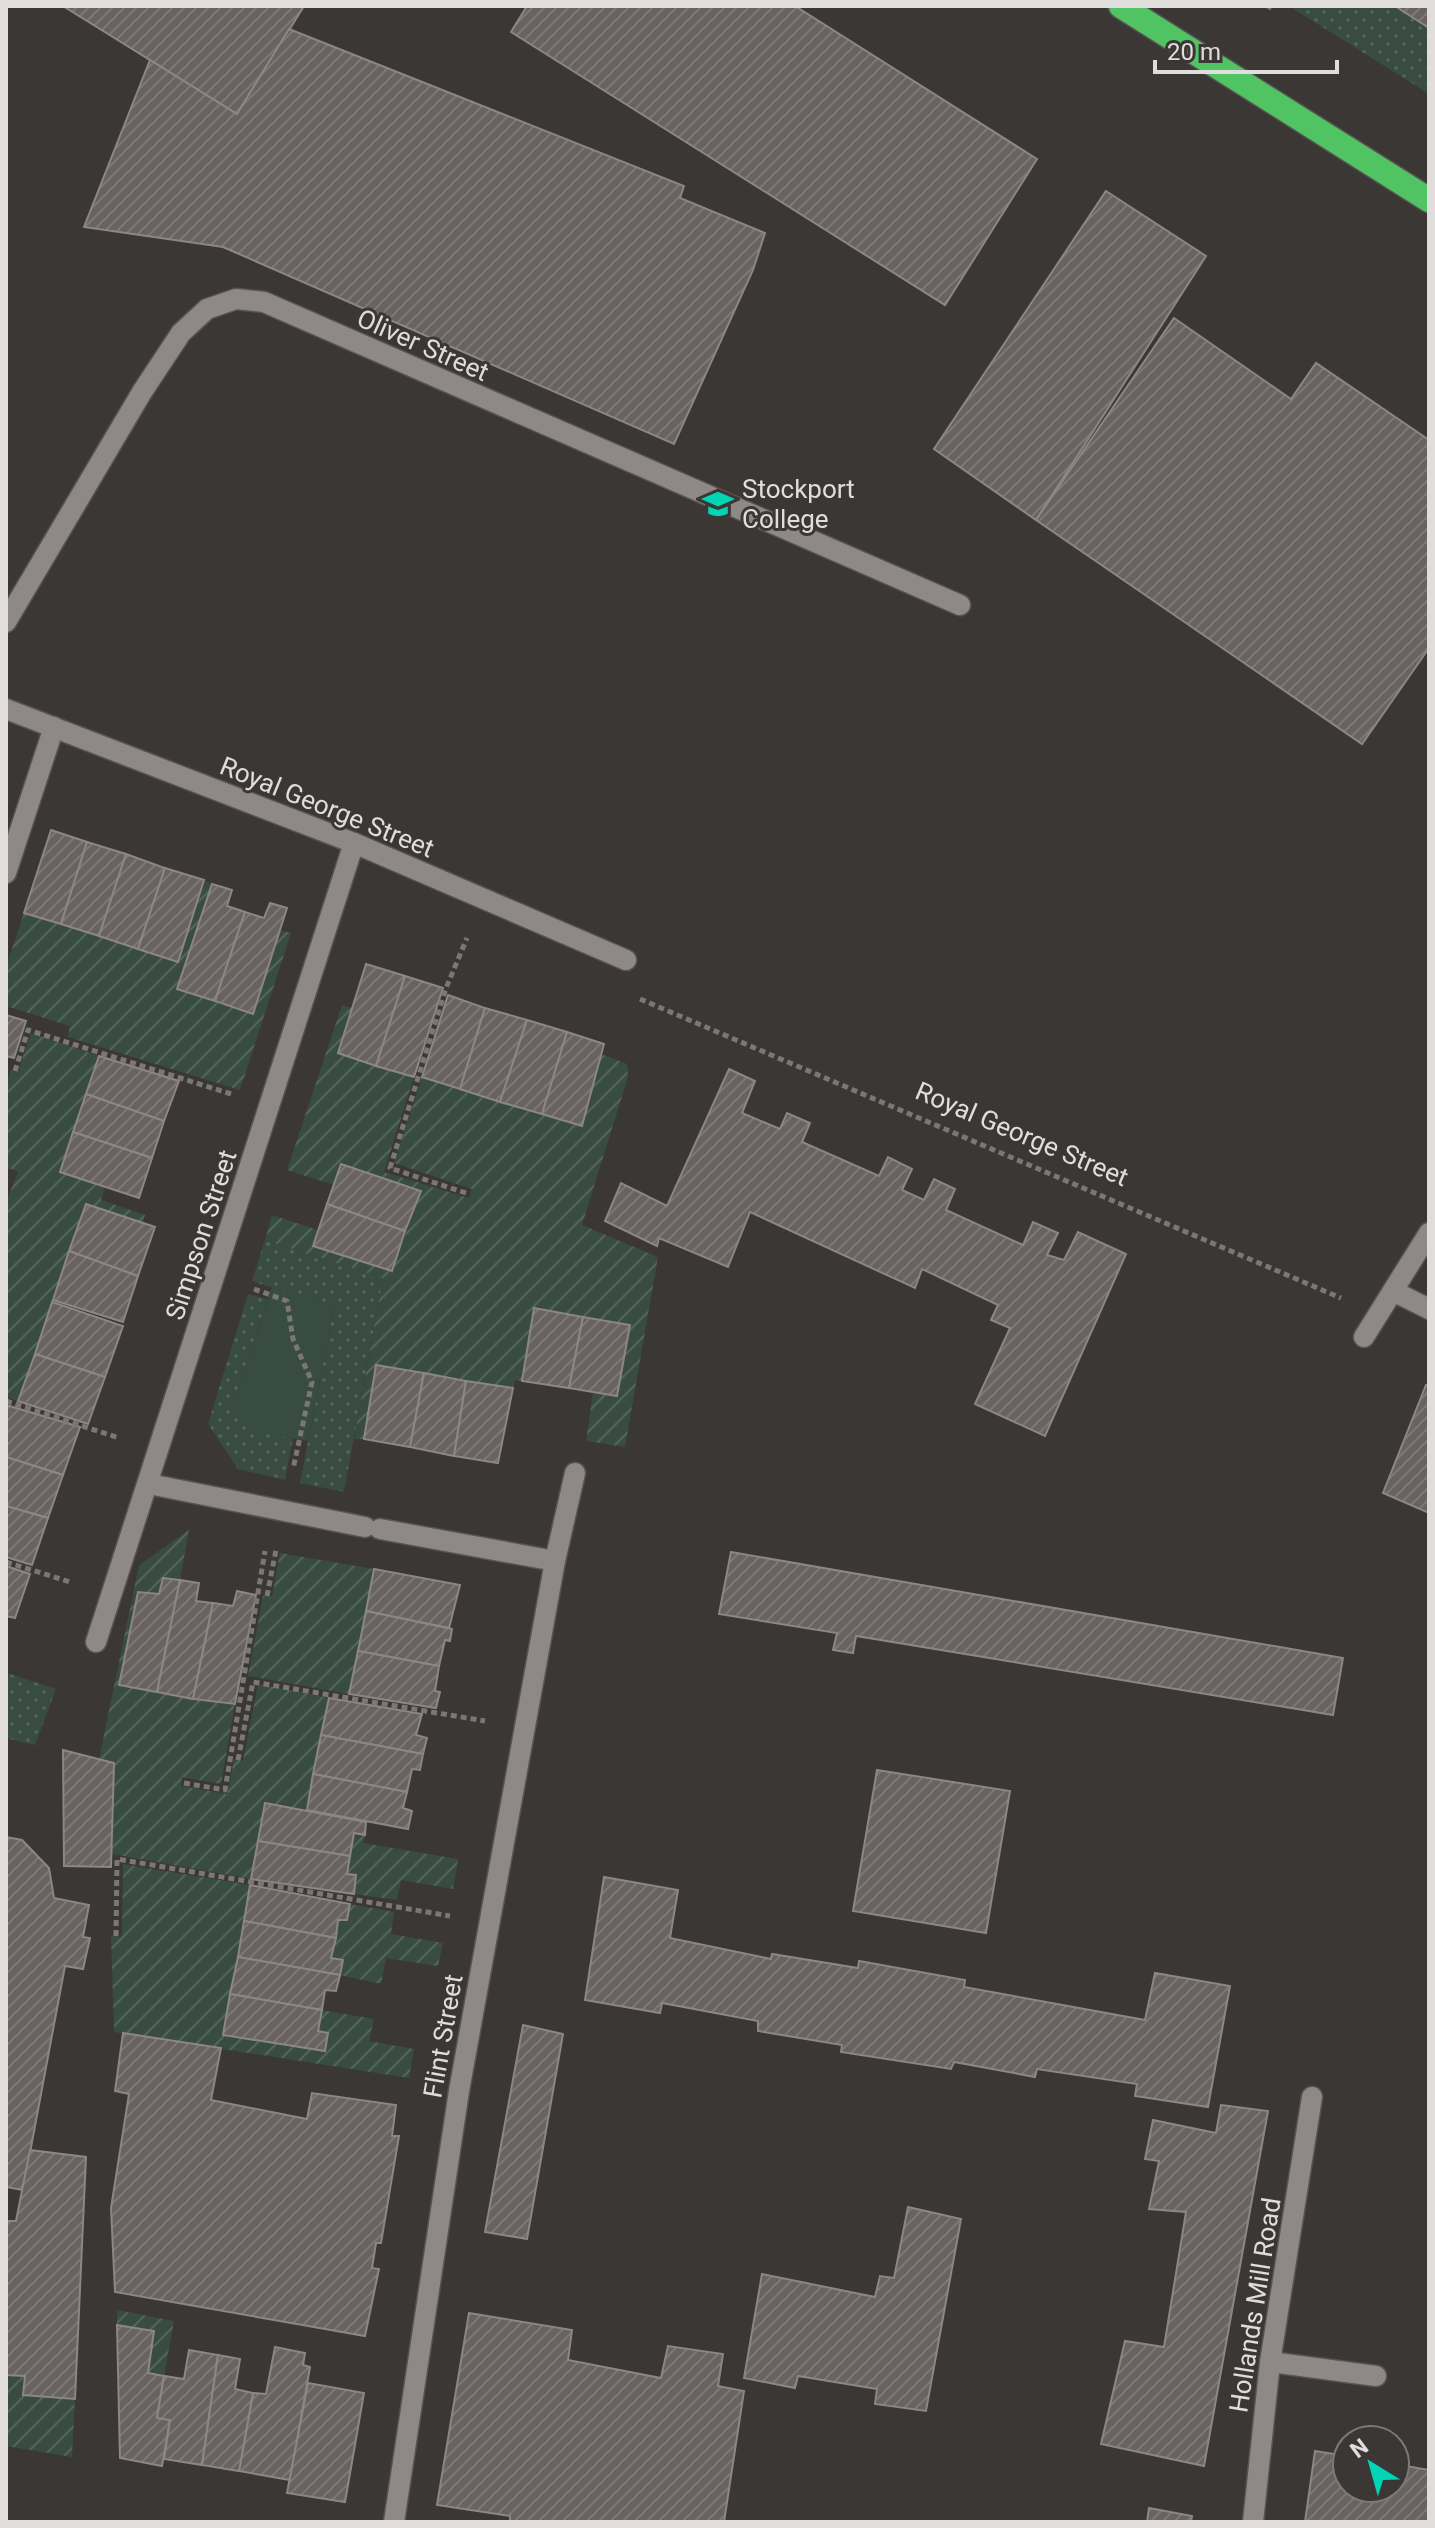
<svg xmlns="http://www.w3.org/2000/svg" width="1435" height="2528" viewBox="0 0 1435 2528" font-family="Roboto,sans-serif">
  <style>
    .grass { fill: url(#grass-dots) }
    .park { fill: #384c42 }
    .garden { fill: url(#garden-furrows) }
    .building { fill: url(#building-hatch); stroke: #8c8685; stroke-width: 2 }
    .lines { fill: none; stroke-linecap: round; stroke-linejoin: round }
    .minor-casing { stroke: #575352; stroke-width: 23 }
    .highway-casing { stroke: #575352; stroke-width: 27 }
    .path { stroke: #7b7775; stroke-width: 5; stroke-dasharray: 6 4; stroke-linecap: butt }
    .minor { stroke: #8e8987; stroke-width: 20 }
    .highway { stroke: #50c463; stroke-width: 24 }
    .labels { text-anchor: middle; stroke-width: 6; stroke-linejoin: round; paint-order: stroke }
    .street-label { font-size: 26px; fill: #e0dddc; stroke: #3b3735 }
    .poi-label { font-size: 26px; fill: #e0dddc; stroke: #3b3735; text-anchor: start }
  </style>
  <defs>
    <pattern id="grass-dots" width="8" height="8" patternUnits="userSpaceOnUse" patternTransform="scale(2)"><rect width="8" height="8" fill="#384c42"/><path d="M2 2h.1M6 6h.1" fill="none" stroke="#54655d" stroke-width="1.8" stroke-linecap="round"/></pattern>
    <pattern id="garden-furrows" width="10" height="10" patternUnits="userSpaceOnUse" patternTransform="scale(2)"><rect width="10" height="10" fill="#384c42"/><path d="M-1 1l2-2M0 10L10 0M9 11l2-2" fill="none" stroke="#54655d"/></pattern>
    <pattern id="building-hatch" width="6" height="6" patternUnits="userSpaceOnUse" patternTransform="scale(2)"><rect width="6" height="6" fill="#686261"/><path d="M-1 1l2-2M0 6l6-6M5 7l2-2" fill="none" stroke="#7d7877"/></pattern>
  </defs>
  <rect width="100%" height="100%" fill="#3b3735"/>
  <g class="grass">
    <polygon points="1289,6 1395,6 1429,28 1429,94"/>
    <polygon points="265,1240 383,1278 344,1492 300,1483 334,1307 252,1281"/>
    <polygon points="248,1294 268,1299 234,1403 248,1430 293,1438 285,1480 238,1469 208,1424"/>
    <polygon points="7,1673 56,1689 35,1745 6,1738"/>
  </g>
  <polygon class="park" points="272,1287 334,1307 308,1441 248,1431 234,1403"/>
  <g class="garden">
    <polygon points="204,880 212,884 178,988 253,1013 280,930 291,933 240,1090 68,1037 70,1026 6,1006 6,967 24,913 177,962"/>
    <polygon points="342,1005 352,1008 338,1053 414,1077 384,1172 469,1198 472,1189 394,1163 422,1077 581,1126 601,1054 627,1064 628,1077 582,1225 658,1257 625,1447 586,1441 593,1393 617,1396 630,1325 535,1308 522,1381 515,1380 513,1388 376,1366 364,1439 354,1439 383,1278 265,1240 272,1215 318,1230 313,1247 392,1271 421,1192 334,1185 287,1170"/>
    <polygon points="31,1033 99,1056 60,1172 105,1187 101,1200 145,1215 143,1223 86,1204 18,1401 6,1397 6,1202 18,1172 6,1167 6,1084 11,1070 18,1071"/>
    <polygon points="189,1530 180,1580 163,1578 159,1594 138,1592 119,1685 235,1704 221,1784 182,1777 181,1786 227,1794 234,1759 243,1761 258,1684 329,1698 307,1810 265,1803 251,1879 112,1854 114,1763 99,1759 139,1565"/>
    <polygon points="280,1553 374,1569 349,1694 248,1676 263,1596 272,1596"/>
    <polygon points="354,1833 365,1835 363,1843 458,1859 453,1889 401,1880 397,1900 354,1894 356,1875 347,1874"/>
    <polygon points="123,1864 250,1885 224,2035 324,2050 328,2033 318,2031 322,2010 374,2019 369,2041 414,2049 409,2078 114,2032 111,1935 122,1937"/>
    <polygon points="350,1904 394,1912 391,1934 443,1943 438,1966 386,1958 381,1984 340,1975 343,1960 331,1958 338,1920 347,1920"/>
    <polygon points="117,2310 174,2321 164,2376 148,2373 154,2331 117,2325"/>
    <polygon points="6,2375 25,2376 24,2395 75,2399 72,2457 6,2446"/>
  </g>
  <g class="building">
    <polygon points="63,6 304,6 237,114"/>
    <polygon points="527,6 795,6 1037,159 945,305 511,32"/>
    <polygon points="1395,6 1429,6 1429,28"/>
    <polygon points="289,29 684,186 680,198 765,233 753,270 674,444 223,247 84,227 150,60 237,114"/>
    <polygon points="1106,191 1206,256 1036,520 934,449"/>
    <polygon points="1174,318 1291,399 1316,363 1429,440 1429,648 1362,744 1036,520"/>
    <polygon points="51,830 87,842 61,924 24,913"/>
    <polygon points="87,842 126,854 99,936 61,924"/>
    <polygon points="126,854 165,868 138,949 99,936"/>
    <polygon points="165,868 204,880 178,962 138,949"/>
    <polygon points="212,884 232,890 227,906 245,912 215,1001 177,989"/>
    <polygon points="270,903 287,908 253,1014 215,1001 245,912 264,918"/>
    <polygon points="366,964 405,976 376,1066 338,1053"/>
    <polygon points="405,976 443,988 414,1077 376,1066"/>
    <polygon points="448,995 485,1008 460,1089 422,1077"/>
    <polygon points="485,1008 527,1020 500,1102 460,1089"/>
    <polygon points="6,1015 26,1021 14,1058 6,1056"/>
    <polygon points="527,1020 567,1032 542,1114 500,1102"/>
    <polygon points="567,1032 604,1044 582,1126 542,1114"/>
    <polygon points="99,1056 179,1081 164,1121 86,1094"/>
    <polygon points="729,1069 755,1081 742,1113 780,1129 787,1113 810,1123 802,1142 879,1176 888,1157 912,1169 902,1190 924,1200 934,1179 955,1189 946,1210 1023,1245 1033,1222 1058,1233 1047,1255 1064,1260 1078,1232 1126,1254 1045,1436 975,1404 1010,1328 991,1320 998,1305 922,1269 915,1288 750,1212 728,1267 659,1238 657,1246 605,1221 621,1183 667,1206"/>
    <polygon points="86,1094 164,1121 152,1158 73,1132"/>
    <polygon points="73,1132 152,1158 139,1198 60,1172"/>
    <polygon points="341,1164 421,1191 405,1231 327,1204"/>
    <polygon points="86,1204 155,1227 138,1276 69,1251"/>
    <polygon points="327,1204 405,1231 392,1271 313,1246"/>
    <polygon points="69,1251 138,1276 123,1322 53,1300"/>
    <polygon points="52,1302 123,1326 105,1377 35,1354"/>
    <polygon points="534,1308 583,1317 569,1388 522,1381"/>
    <polygon points="583,1317 630,1325 617,1396 569,1388"/>
    <polygon points="35,1354 105,1377 88,1424 18,1401"/>
    <polygon points="376,1365 424,1373 410,1447 364,1439"/>
    <polygon points="424,1373 466,1381 454,1456 410,1447"/>
    <polygon points="466,1381 513,1388 498,1463 454,1456"/>
    <polygon points="1426,1385 1429,1386 1429,1513 1383,1493"/>
    <polygon points="6,1405 80,1427 63,1475 6,1457"/>
    <polygon points="6,1457 63,1475 48,1518 6,1506"/>
    <polygon points="6,1506 48,1518 32,1565 6,1557"/>
    <polygon points="731,1552 1343,1658 1333,1715 856,1636 853,1653 833,1650 837,1633 719,1614"/>
    <polygon points="6,1566 30,1574 15,1618 6,1616"/>
    <polygon points="374,1569 460,1585 449,1628 366,1611"/>
    <polygon points="163,1578 180,1580 157,1692 119,1685 138,1592 159,1594"/>
    <polygon points="180,1580 199,1583 196,1601 213,1603 193,1699 157,1692"/>
    <polygon points="237,1591 256,1595 235,1704 193,1699 213,1603 233,1606"/>
    <polygon points="366,1611 452,1629 450,1641 445,1640 439,1666 358,1651"/>
    <polygon points="358,1651 439,1666 435,1691 440,1692 436,1708 349,1694"/>
    <polygon points="329,1698 422,1714 416,1735 427,1738 423,1754 321,1735"/>
    <polygon points="321,1735 423,1754 420,1770 412,1769 407,1792 313,1774"/>
    <polygon points="63,1750 114,1763 111,1867 64,1866"/>
    <polygon points="877,1770 1010,1791 986,1933 853,1911"/>
    <polygon points="313,1774 407,1792 403,1808 412,1811 408,1829 307,1810"/>
    <polygon points="265,1803 366,1822 365,1835 354,1833 350,1856 258,1841"/>
    <polygon points="6,1837 22,1840 49,1868 54,1898 89,1905 83,1937 90,1938 83,1969 65,1966 23,2190 6,2187"/>
    <polygon points="258,1841 350,1856 347,1874 356,1875 354,1894 251,1879"/>
    <polygon points="604,1877 678,1890 670,1938 771,1959 772,1954 858,1968 859,1961 965,1980 964,1987 1145,2020 1155,1973 1230,1986 1208,2107 1135,2096 1137,2084 1037,2069 1035,2077 954,2062 951,2069 841,2052 842,2045 758,2031 758,2021 662,2003 660,2013 585,2000"/>
    <polygon points="250,1885 350,1904 347,1920 338,1920 336,1938 244,1921"/>
    <polygon points="244,1921 336,1938 331,1958 343,1960 340,1975 238,1957"/>
    <polygon points="238,1957 340,1975 336,1991 325,1990 322,2010 230,1994"/>
    <polygon points="230,1994 322,2010 318,2031 328,2033 325,2051 223,2035"/>
    <polygon points="523,2025 563,2034 527,2239 485,2232"/>
    <polygon points="123,2033 221,2048 211,2100 307,2119 312,2093 396,2105 392,2136 399,2136 381,2243 376,2243 372,2268 379,2269 365,2336 115,2292 111,2208 129,2094 115,2091"/>
    <polygon points="1221,2105 1268,2111 1204,2466 1101,2444 1125,2341 1164,2347 1186,2212 1149,2209 1159,2161 1145,2159 1153,2120 1216,2133"/>
    <polygon points="30,2150 86,2157 75,2399 23,2395 25,2376 6,2375 6,2221 16,2221"/>
    <polygon points="908,2207 961,2219 926,2411 875,2404 877,2389 798,2376 795,2388 744,2378 762,2274 875,2297 880,2276 894,2278"/>
    <polygon points="469,2313 572,2330 568,2360 661,2378 668,2346 723,2354 718,2386 744,2391 724,2522 510,2522 510,2516 437,2505"/>
    <polygon points="117,2325 154,2331 148,2373 164,2376 157,2418 170,2420 162,2466 120,2458"/>
    <polygon points="275,2347 305,2353 303,2365 310,2367 290,2480 239,2471 253,2393 266,2394"/>
    <polygon points="189,2350 218,2355 202,2465 164,2459 170,2420 157,2418 164,2376 184,2379"/>
    <polygon points="218,2355 240,2359 235,2389 253,2393 239,2471 202,2465"/>
    <polygon points="308,2383 364,2393 345,2502 287,2493"/>
    <polygon points="1315,2451 1347,2456 1347,2488 1395,2488 1395,2464 1429,2470 1429,2522 1305,2522"/>
    <polygon points="1149,2508 1192,2516 1191,2522 1147,2522"/>
  </g>
  <g class="lines">
    <defs>
      <g id="minor">
        <polyline points="6,622 142,392 181,333 207,309 236,299 264,302 960,605"/>
        <polyline points="6,709 354,843 626,960"/>
        <polyline points="6,873 54,727"/>
        <polyline points="1393,1291 1429,1309"/>
        <polyline points="1364,1337 1429,1233"/>
        <polyline points="149,1484 365,1527"/>
        <polyline points="380,1529 555,1561"/>
        <polyline points="96,1642 354,843"/>
        <polyline points="1270,2362 1376,2376"/>
        <polyline points="394,2522 459,2091 555,1561 575,1473"/>
        <polyline points="1253,2522 1270,2362 1312,2097"/>
      </g>
      <polyline id="highway" points="1121,6 1429,200"/>
    </defs>
    <use href="#minor" class="minor-casing"/>
    <use href="#highway" class="highway-casing"/>
    <g class="path">
      <polyline points="1268,9 1270,6"/>
      <polyline points="640,999 1341,1298"/>
      <polyline points="15,1071 28,1030 231,1094"/>
      <polyline points="466,1193 390,1168 446,988 467,938"/>
      <polyline points="254,1289 287,1301 293,1339 312,1382 293,1469"/>
      <polyline points="6,1401 119,1438"/>
      <polyline points="6,1562 70,1582"/>
      <polyline points="267,1596 276,1550"/>
      <polyline points="238,1760 253,1682 485,1721"/>
      <polyline points="184,1783 225,1790 265,1551"/>
      <polyline points="116,1936 117,1859 450,1916"/>
    </g>
    <use href="#minor" class="minor"/>
    <use href="#highway" class="highway"/>
  </g>
  <defs>
    <symbol id="university-bare" viewBox="-9 -9 18 18"><path d="M0-5L7-2L0 1L-7-2ZM-4 1L0 2.5L4 1V4Q0 6-4 4Z" fill="#01d5b6" stroke="#3b3735" stroke-width="2.5" paint-order="stroke"/></symbol>
  </defs>
  <g fill-rule="evenodd">
    <use href="#university-bare" x="696" y="482" width="44" height="44"/>
  </g>
  <g class="labels">
    <g class="street-label">
      <text transform="translate(423 345) rotate(24)" y="9">Oliver Street</text>
      <text transform="translate(327 807) rotate(22)" y="9">Royal George Street</text>
      <text transform="translate(1022 1134) rotate(23)" y="9">Royal George Street</text>
      <text transform="translate(201 1235) rotate(-72)" y="9">Simpson Street</text>
      <text transform="translate(443 2036) rotate(-80)" y="9">Flint Street</text>
      <text transform="translate(1255 2305) rotate(-81)" y="9">Hollands Mill Road</text>
    </g>
    <g class="poi-label">
      <text x="742" y="498">Stockport<tspan x="742" dy="30">College</tspan></text>
    </g>
  </g>
  <rect width="1435" height="2528" fill="none" stroke="#e0dddc" stroke-width="16"/>
  <g transform="translate(1371 2464) rotate(323)"><circle r="38" fill="#3b3735" stroke="#7d7978" stroke-width="2"/>
  <path d="M0-6L14 30L0 20L-14 30Z" fill="#01d5b6"/>
  <text y="-12" font-size="22" font-weight="bold" text-anchor="middle" fill="#e0dddc">N</text>
  </g>
  <path d="M1155 60v12h182v-12" fill="none" stroke="#e0dddc" stroke-width="4"/>
  <text x="1167" y="60" font-size="24" fill="#e0dddc" stroke="#3b3735" stroke-width="6" paint-order="stroke">20 m</text>
</svg>
